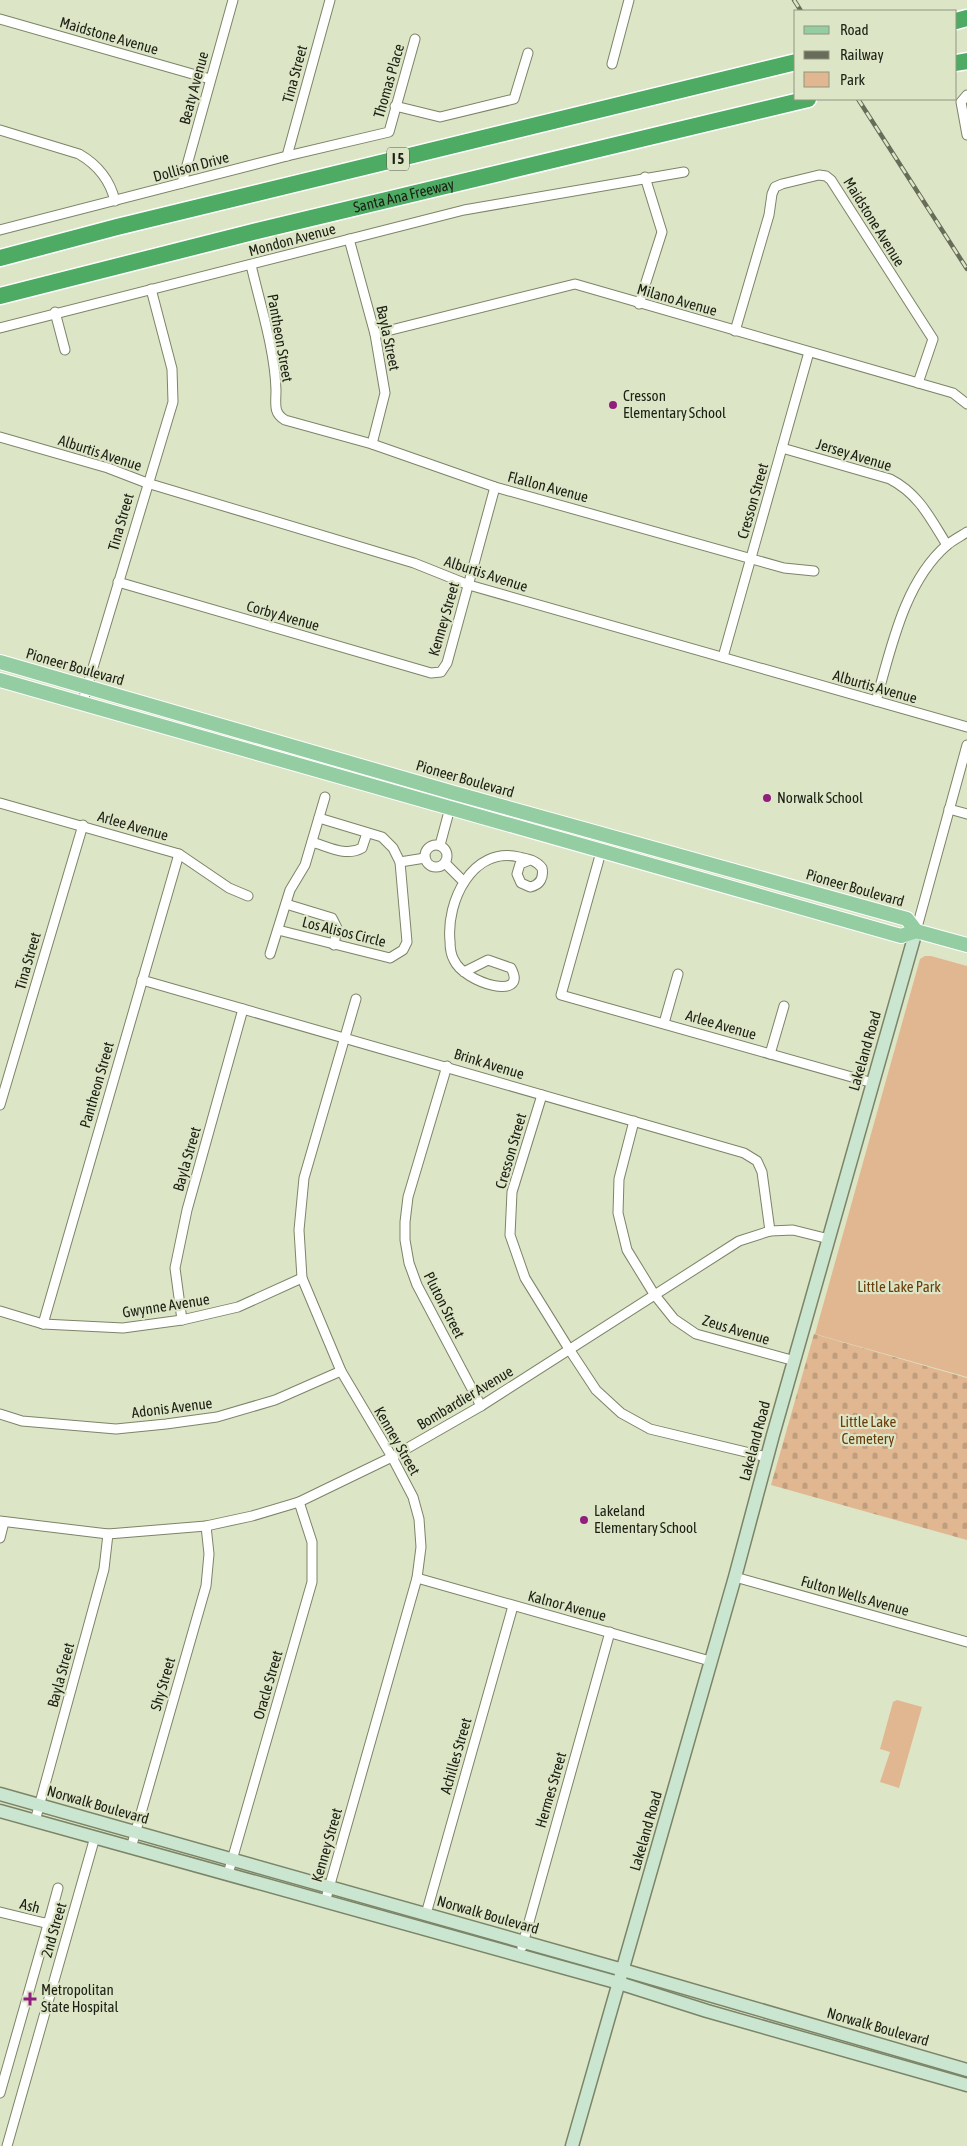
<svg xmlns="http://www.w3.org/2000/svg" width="967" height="2146" viewBox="0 0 967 2146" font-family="'Asap Condensed',sans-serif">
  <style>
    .cemetery { fill: url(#cemetery-stones) }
    .park { fill: #e1b791 }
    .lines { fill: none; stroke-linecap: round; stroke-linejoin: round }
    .street-casing { stroke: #7c8467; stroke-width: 11 }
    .secondary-casing { stroke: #7c8467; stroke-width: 15 }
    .primary-casing { stroke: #fff; stroke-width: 16 }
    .highway-casing { stroke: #fff; stroke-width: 19 }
    .street { stroke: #fff; stroke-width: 9 }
    .secondary { stroke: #cae6d0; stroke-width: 12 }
    .primary { stroke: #94cda2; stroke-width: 14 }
    .highway { stroke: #4dab64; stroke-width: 16 }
    .rail-casing { stroke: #686d5a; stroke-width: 4.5 }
    .rail { stroke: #dce5c6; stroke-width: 2.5; stroke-dasharray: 8; stroke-linecap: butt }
    .poi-dot { fill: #911e7e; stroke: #dce5c6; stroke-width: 2 }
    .labels { text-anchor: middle; stroke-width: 4.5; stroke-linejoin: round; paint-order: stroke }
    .shield { fill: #dce5c6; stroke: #565a49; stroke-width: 1 }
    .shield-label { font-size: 14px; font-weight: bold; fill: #1c1f14 }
    .street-label { font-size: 15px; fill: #1c1f14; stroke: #dce5c6 }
    .poi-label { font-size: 15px; fill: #1c1f14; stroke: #dce5c6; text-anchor: start }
    .park-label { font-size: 15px; fill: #693d09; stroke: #dce5c6 }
  </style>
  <defs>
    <pattern id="cemetery-stones" width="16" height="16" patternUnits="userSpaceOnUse" patternTransform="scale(1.25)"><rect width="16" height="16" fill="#e1b791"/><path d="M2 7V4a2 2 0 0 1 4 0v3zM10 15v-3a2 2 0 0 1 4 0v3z" fill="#c09d7c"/></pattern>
  </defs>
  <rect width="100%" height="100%" fill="#dce5c6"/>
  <polygon class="cemetery" points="814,1334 967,1378 967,1540 771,1485"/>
  <g class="park">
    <polygon points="925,956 931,956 967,966 967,1377 815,1334 920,959"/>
    <polygon points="897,1700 922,1707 899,1788 880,1782 890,1752 880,1749 893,1702"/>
  </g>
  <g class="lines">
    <defs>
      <g id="street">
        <polyline points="0,19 210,79"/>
        <polyline points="612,64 629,0"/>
        <polyline points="967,95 961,102 967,135"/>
        <polyline points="395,106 440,117 514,99 528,53"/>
        <path d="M0 130 79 154C98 165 110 180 115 201"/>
        <polyline points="287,156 330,0"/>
        <polyline points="182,183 233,0"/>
        <polyline points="0,230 287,156 389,132 415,39"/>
        <polyline points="349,239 375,334 385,393 372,444"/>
        <path d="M251 265C260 304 275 350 276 390 276 404 273 413 285 420L372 444 495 487 784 568 814 571"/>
        <polyline points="639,304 662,232 645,177"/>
        <polyline points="55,312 65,350"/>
        <polyline points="0,328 464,210 684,172"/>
        <polyline points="735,331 769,215 772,194 775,187 782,184 819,175 826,176 831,180 933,339 918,383"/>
        <polyline points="375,334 575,284 953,393 967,404"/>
        <polyline points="0,437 108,468 147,483 414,563 469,585 967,727"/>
        <path d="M782 448 890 479C919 494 930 518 947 545"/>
        <polyline points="118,582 431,673 441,672 447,663 495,487"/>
        <polyline points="723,657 809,352"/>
        <path d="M876 701C891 649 904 582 947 545 953 540 961 536 967 532"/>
        <polyline points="82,704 173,402 172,369 151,289"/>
        <polyline points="0,803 179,854 229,888 248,896"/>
        <polyline points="949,809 967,814"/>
        <path d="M312 842C329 847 346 857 362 848L367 833"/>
        <polyline points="440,845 454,793"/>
        <circle cx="436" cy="856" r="11"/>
        <polyline points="601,852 561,995 873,1083"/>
        <polyline points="400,862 425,858"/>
        <polyline points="445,863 464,882"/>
        <polyline points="286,904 332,918 337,928 334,945"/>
        <polyline points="278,930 390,958 403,950 407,942 400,862 393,848 382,837 319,818"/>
        <polyline points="916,931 967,745"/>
        <polyline points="270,954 290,890 305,865 325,797"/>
        <path d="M464 972 488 960 511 968C529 1002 464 983 454 960 451 955 450 947 450 941 446 902 472 846 519 857 528 859 536 860 542 868 544 878 540 885 530 887L521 883 517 874 520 864 530 860"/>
        <path d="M142 980C343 1037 544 1094 744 1153L757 1161 762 1172 770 1231"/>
        <polyline points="664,1023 678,974"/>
        <polyline points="770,1054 784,1006"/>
        <polyline points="447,1066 408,1197 405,1222 405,1240 409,1263 417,1285 481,1406"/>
        <polyline points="542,1095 512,1192 510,1235 525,1278 569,1349 596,1390 621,1413 650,1429 767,1457"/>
        <polyline points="0,1105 83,825"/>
        <polyline points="634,1121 619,1179 618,1213 627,1250 654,1294 674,1319 696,1334 795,1361"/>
        <polyline points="0,1311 43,1324 123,1328 182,1320 238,1307 302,1278"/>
        <polyline points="182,1320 175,1268 187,1210 243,1009"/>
        <polyline points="43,1324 179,854"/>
        <polyline points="0,1414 22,1421 116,1429 166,1424 217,1417 275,1400 341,1371"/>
        <polyline points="0,1521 108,1534 206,1526 252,1516 299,1502 392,1457 481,1406 739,1241 770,1231 793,1230 829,1239"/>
        <polyline points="0,1538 4,1522"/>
        <polyline points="735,1577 967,1642"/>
        <polyline points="417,1578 710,1661"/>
        <polyline points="35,1821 104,1569 108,1534"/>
        <polyline points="131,1848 206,1586 209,1554 206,1526"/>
        <polyline points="228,1874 312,1582 312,1542 299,1502"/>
        <polyline points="325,1902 417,1578 421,1547 419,1519 413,1497 392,1457 341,1371 302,1278 299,1230 304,1178 356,999"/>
        <polyline points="0,1912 45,1923 49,1921 58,1888"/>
        <polyline points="426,1914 513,1606"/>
        <polyline points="522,1947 610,1632"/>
        <polyline points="0,2093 49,1921"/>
        <polyline points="7,2146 95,1837"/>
      </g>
      <g id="secondary">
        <polyline points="0,1794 623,1970 967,2070"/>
        <polyline points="0,1811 619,1983 707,2011 967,2085"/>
        <polyline points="572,2146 735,1577 773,1435 916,931"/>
      </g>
      <g id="primary">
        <polyline points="0,662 454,793 907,919 916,931 967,945"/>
        <polyline points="0,680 901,936 916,931"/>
      </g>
      <g id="highway">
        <polyline points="956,21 967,18"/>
        <polyline points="956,63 967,61"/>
        <polyline points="0,258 117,227 796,62"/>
        <path id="s1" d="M0 296 253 232 808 99"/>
      </g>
    </defs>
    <use href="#street" class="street-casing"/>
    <use href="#secondary" class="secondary-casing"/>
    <use href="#primary" class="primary-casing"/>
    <use href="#highway" class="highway-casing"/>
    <use href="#street" class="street"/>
    <use href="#secondary" class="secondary"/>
    <use href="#primary" class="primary"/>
    <use href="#highway" class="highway"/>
    <defs>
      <g id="rail">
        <polyline points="794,0 801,11"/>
        <polyline points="858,99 967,269"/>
      </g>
    </defs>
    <use href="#rail" class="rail-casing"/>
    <use href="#rail" class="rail"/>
  </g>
  <g class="poi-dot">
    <circle cx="613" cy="405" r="5"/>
    <circle cx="767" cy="798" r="5"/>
    <circle cx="584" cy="1520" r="5"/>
    <path d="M27.5 1991.5h5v5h5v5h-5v5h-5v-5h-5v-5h5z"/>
  </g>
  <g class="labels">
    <rect class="shield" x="387" y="147.5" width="22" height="23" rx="4"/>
    <g class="shield-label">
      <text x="398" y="164">I 5</text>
    </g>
    <g class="street-label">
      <text transform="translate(109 36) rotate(16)" y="5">Maidstone Avenue</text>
      <text transform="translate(295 74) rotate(-75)" y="5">Tina Street</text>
      <text transform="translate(389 81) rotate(-74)" y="5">Thomas Place</text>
      <text transform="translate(194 88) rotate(-75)" y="5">Beaty Avenue</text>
      <text transform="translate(191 167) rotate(-15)" y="5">Dollison Drive</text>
      <text dy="5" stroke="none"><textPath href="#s1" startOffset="416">Santa Ana Freeway</textPath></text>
      <text transform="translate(874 222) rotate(58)" y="5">Maidstone Avenue</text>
      <text transform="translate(292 240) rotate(-15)" y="5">Mondon Avenue</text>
      <text transform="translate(677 300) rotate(16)" y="5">Milano Avenue</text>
      <text transform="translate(280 338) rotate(80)" y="5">Pantheon Street</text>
      <text transform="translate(388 338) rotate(78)" y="5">Bayla Street</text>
      <text transform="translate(100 453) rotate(18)" y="5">Alburtis Avenue</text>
      <text transform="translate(854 455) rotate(17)" y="5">Jersey Avenue</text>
      <text transform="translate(548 487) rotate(15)" y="5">Flallon Avenue</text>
      <text transform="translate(753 501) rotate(-74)" y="5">Cresson Street</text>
      <text transform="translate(121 522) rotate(-74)" y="5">Tina Street</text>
      <text transform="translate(486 574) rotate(18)" y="5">Alburtis Avenue</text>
      <text transform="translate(283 616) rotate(16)" y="5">Corby Avenue</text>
      <text transform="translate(444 619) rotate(-74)" y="5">Kenney Street</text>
      <text transform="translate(75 667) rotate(16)" y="5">Pioneer Boulevard</text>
      <text transform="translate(875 687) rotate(16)" y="5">Alburtis Avenue</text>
      <text transform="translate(465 779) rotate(16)" y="5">Pioneer Boulevard</text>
      <text transform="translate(133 826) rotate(16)" y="5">Arlee Avenue</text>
      <text transform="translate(855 888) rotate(16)" y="5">Pioneer Boulevard</text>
      <text transform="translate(344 932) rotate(14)" y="5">Los Alisos Circle</text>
      <text transform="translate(28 961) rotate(-74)" y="5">Tina Street</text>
      <text transform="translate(721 1025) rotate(16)" y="5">Arlee Avenue</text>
      <text transform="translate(865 1051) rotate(-74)" y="5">Lakeland Road</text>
      <text transform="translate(489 1064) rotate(17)" y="5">Brink Avenue</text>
      <text transform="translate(97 1085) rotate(-74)" y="5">Pantheon Street</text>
      <text transform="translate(511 1151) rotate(-74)" y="5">Cresson Street</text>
      <text transform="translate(187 1159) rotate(-74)" y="5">Bayla Street</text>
      <text transform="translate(444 1305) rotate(63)" y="5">Pluton Street</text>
      <text transform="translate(166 1306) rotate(-9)" y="5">Gwynne Avenue</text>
      <text transform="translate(736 1330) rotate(17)" y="5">Zeus Avenue</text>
      <text transform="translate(465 1398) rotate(-31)" y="5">Bombardier Avenue</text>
      <text transform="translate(172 1408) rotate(-7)" y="5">Adonis Avenue</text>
      <text transform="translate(397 1441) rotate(60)" y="5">Kenney Street</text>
      <text transform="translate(755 1441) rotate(-75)" y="5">Lakeland Road</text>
      <text transform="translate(855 1596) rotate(16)" y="5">Fulton Wells Avenue</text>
      <text transform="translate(567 1606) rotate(15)" y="5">Kalnor Avenue</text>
      <text transform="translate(61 1675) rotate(-75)" y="5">Bayla Street</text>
      <text transform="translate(163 1684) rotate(-74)" y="5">Shy Street</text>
      <text transform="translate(268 1685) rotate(-74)" y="5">Oracle Street</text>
      <text transform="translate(456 1756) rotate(-74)" y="5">Achilles Street</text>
      <text transform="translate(551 1790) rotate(-74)" y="5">Hermes Street</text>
      <text transform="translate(98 1805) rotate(16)" y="5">Norwalk Boulevard</text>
      <text transform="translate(646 1831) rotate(-74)" y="5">Lakeland Road</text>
      <text transform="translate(327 1845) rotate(-74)" y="5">Kenney Street</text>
      <text transform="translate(30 1906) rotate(15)" y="5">Ash</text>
      <text transform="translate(488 1915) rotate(16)" y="5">Norwalk Boulevard</text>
      <text transform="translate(54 1930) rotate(-74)" y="5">2nd Street</text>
      <text transform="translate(878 2027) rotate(16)" y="5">Norwalk Boulevard</text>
    </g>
    <g class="poi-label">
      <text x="623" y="401">Cresson<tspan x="623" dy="17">Elementary School</tspan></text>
      <text x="777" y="803">Norwalk School</text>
      <text x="594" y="1516">Lakeland<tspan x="594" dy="17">Elementary School</tspan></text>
      <text x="41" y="1995">Metropolitan<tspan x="41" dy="17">State Hospital</tspan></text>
    </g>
    <g class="park-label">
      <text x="899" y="1292">Little Lake Park</text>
      <text x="868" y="1427">Little Lake<tspan x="868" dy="17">Cemetery</tspan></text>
    </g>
  </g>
  <rect x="794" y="10" width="162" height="90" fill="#dce5c6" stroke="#8f967f"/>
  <rect x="804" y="26" width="25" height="8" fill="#94cda2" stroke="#8f967f"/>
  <text x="840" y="35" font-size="15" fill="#1c1f14">Road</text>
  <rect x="804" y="51" width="25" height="8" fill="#686d5a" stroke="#8f967f"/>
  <text x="840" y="60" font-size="15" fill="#1c1f14">Railway</text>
  <rect x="804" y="72" width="25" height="15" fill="#e1b791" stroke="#8f967f"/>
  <text x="840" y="85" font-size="15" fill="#1c1f14">Park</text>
</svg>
